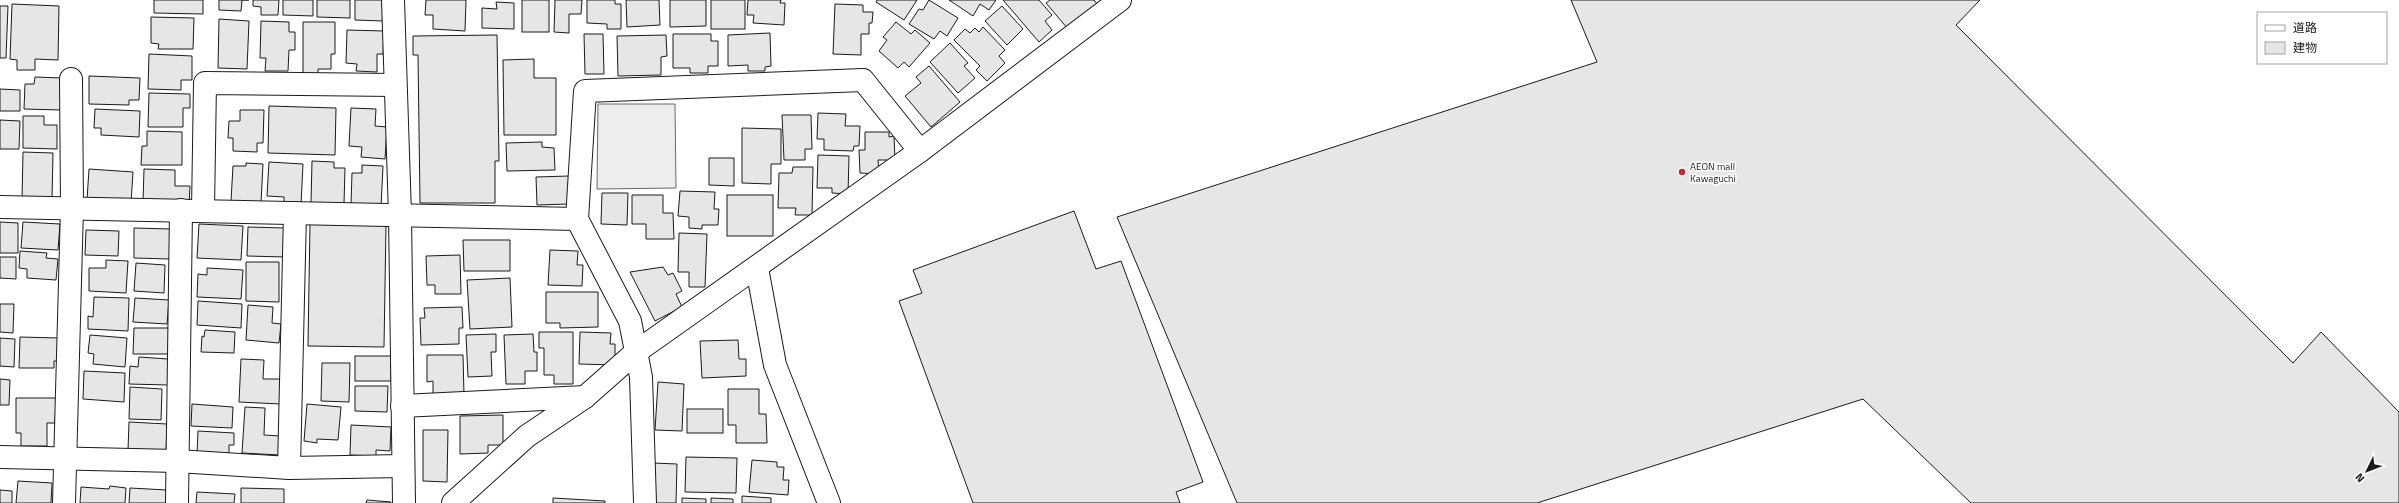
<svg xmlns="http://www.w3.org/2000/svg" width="2399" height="503" viewBox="0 0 2399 503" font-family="'Titillium Web','Noto Sans JP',sans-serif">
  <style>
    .parking { fill: #ededed; stroke: #6a6a6a }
    .building { fill: #e6e6e6; stroke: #1a1a1a }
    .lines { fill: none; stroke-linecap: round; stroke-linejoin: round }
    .minor-casing { stroke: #1a1a1a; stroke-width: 24 }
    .minor { stroke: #fff; stroke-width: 22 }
    .poi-dot { fill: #c62828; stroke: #fff; stroke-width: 1.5 }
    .labels { text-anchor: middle; stroke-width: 3; stroke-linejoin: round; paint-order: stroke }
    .poi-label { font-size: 10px; fill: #1a1a1a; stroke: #fff; text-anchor: start }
  </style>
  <rect width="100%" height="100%" fill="#fff"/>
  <polygon class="parking" points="598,104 675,104 676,188 597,189"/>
  <g class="building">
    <polygon points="154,0 203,0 203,14 154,13"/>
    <polygon points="219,0 249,0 242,0 241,11 219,10"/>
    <polygon points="253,0 279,0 278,15 261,15 261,7 253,6"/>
    <polygon points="283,0 313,0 313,16 283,15"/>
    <polygon points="317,0 350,0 350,18 317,17"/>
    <polygon points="355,0 386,0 383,21 355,20"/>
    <polygon points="426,0 466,0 465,31 433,29 433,15 425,15"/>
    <rect x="522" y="0" width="27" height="32"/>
    <polygon points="555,0 582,0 581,14 569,14 569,33 554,32"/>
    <polygon points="587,0 615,0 615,4 621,4 621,29 607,29 607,24 587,23"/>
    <polygon points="626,0 659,0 660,25 627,27"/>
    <polygon points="670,0 706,0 706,26 670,27"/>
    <rect x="711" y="0" width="34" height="29"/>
    <polygon points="748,0 781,0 780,3 785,3 784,25 753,23 754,15 747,15"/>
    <polygon points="877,0 917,0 904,20 876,2"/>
    <polygon points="929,0 958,18 947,36 940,31 934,39 909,24 919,9 923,10"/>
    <polygon points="949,0 996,0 989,10 980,4 973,16"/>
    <polygon points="1003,0 1039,0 1052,15 1045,21 1052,30 1039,42"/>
    <polygon points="1050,0 1094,0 1097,4 1068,29 1046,3"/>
    <polygon points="1571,0 1980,0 1956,25 2293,363 2321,332 2399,412 2399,503 1971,503 1863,399 1537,503 1237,503 1117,217 1597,62"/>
    <polygon points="496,2 514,3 514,29 482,28 482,8 497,9"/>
    <polygon points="12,4 59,6 58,60 35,59 35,70 17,70 17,60 10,59"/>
    <polygon points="835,4 863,5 863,12 873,12 872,23 869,23 869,34 861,34 861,55 833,54"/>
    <polygon points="0,6 8,6 6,58 0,58"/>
    <polygon points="1002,6 1023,29 1007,45 985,21"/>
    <polygon points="151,17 194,18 193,49 158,49 159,44 151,43"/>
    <polygon points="219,19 249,21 247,69 218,68"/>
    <polygon points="261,21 289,22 289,32 295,32 295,50 289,50 288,71 265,71 266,58 260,58"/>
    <polygon points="303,22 335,22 335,54 331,54 331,69 318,69 318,74 303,74"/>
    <polygon points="896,22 911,34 915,30 930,43 909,67 904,62 898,68 879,51 887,40 883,37"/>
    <polygon points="983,27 1005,50 999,56 1005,63 987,81 976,70 980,66 954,40 965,29 970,33 975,28 979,32"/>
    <polygon points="347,30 384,31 383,54 377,54 377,72 356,71 357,64 346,63"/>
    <polygon points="770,33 771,66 765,67 765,71 748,71 748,65 728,66 728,35"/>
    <polygon points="584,34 603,34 604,74 585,74"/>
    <polygon points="673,34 711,34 711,41 718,41 718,66 708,66 708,73 690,73 690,68 673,68"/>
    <polygon points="497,35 499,161 495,161 495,203 420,203 418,55 413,55 413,36"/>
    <polygon points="666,35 667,56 661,57 661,75 618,76 617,36"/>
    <polygon points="950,43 968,63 964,66 975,78 958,93 930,62"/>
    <polygon points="149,54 192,56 192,80 181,80 181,90 148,89"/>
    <polygon points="534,59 534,78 556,78 556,135 504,135 503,60"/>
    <polygon points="929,66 960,102 931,127 905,96 921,83 916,77"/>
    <polygon points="89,76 140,78 139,100 129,100 129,105 89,104"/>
    <polygon points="35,77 62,78 61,110 24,109 25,84 34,84"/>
    <polygon points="0,89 20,90 20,111 0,111"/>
    <polygon points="149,93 190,94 190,108 183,108 183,127 148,127"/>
    <polygon points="269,106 336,108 335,155 268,153"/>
    <polygon points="351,108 376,109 375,126 387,127 385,159 361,157 362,147 349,146"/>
    <polygon points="95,109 140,111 139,137 101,135 101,128 94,128"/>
    <polygon points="240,110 264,110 263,143 257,143 257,152 233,151 233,138 228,138 229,121 240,121"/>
    <polygon points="818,113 846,114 845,126 860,126 859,146 854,146 853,151 824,150 824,139 817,139"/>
    <polygon points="782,115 811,115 812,149 805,149 805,160 784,160"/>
    <polygon points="23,116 44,116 44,125 57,125 57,149 23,148"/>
    <polygon points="0,120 20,121 19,149 0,149"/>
    <polygon points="742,128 781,129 781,164 771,164 771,184 742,183"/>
    <polygon points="147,131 182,132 182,165 141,165 142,146 147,146"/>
    <polygon points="865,132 889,132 889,137 894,136 895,160 878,160 879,174 860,173 859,150 865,150"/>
    <polygon points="542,142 542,147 554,148 555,170 507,171 506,143"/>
    <polygon points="23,152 53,153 52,200 22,199"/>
    <polygon points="818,155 849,156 848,194 832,193 832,188 817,188"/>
    <polygon points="709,158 734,158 734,186 709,185"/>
    <polygon points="312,161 334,162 334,168 345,168 344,204 311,203"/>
    <polygon points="269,162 303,164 301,205 284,205 284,197 267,196"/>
    <polygon points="246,163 263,164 261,203 231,201 233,166 246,166"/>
    <polygon points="362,165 383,166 381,207 351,205 352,173 362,173"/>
    <polygon points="793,167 813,167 812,215 795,215 796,208 778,208 779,173 792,173"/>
    <polygon points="89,169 133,172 131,203 87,200"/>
    <polygon points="144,169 175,170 175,186 190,186 189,205 143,202"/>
    <polygon points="569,176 569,204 537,205 536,177"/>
    <polygon points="680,191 715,192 714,209 719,209 718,225 702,225 702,229 689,228 689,217 678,216"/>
    <polygon points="602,193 628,193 627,225 601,224"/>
    <polygon points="632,195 663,195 663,213 673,213 674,239 646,239 646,224 632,224"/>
    <rect x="727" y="195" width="46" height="41"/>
    <polygon points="1074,211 1096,269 1121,261 1203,482 1176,492 1180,503 973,503 899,301 922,293 913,270"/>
    <polygon points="0,222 18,223 18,253 0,253"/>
    <polygon points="23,222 60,224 58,250 21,248"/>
    <polygon points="199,224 243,226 241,260 197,258"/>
    <polygon points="310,224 386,225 384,347 308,346"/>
    <polygon points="248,227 285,228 285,257 247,256"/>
    <polygon points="134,228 171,229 170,259 134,258"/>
    <polygon points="86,230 119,231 118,256 85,255"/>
    <polygon points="679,233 707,234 705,287 689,287 689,272 678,272"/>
    <polygon points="463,240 510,240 510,271 464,271"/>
    <polygon points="550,250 578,251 577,265 583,265 582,286 548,285"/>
    <polygon points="20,251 47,253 46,258 58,259 56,280 27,278 27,269 19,268"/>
    <polygon points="460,255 461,294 435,294 435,285 427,285 426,256"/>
    <polygon points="0,257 16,257 16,279 0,278"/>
    <polygon points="106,260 128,261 126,293 89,291 89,268 106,268"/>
    <polygon points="246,262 279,262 279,302 246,301"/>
    <polygon points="136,263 165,265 164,293 134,291"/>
    <polygon points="663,267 668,275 673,273 682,291 676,294 682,307 655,321 630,272"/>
    <polygon points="207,268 243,270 241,299 197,297 198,274 207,275"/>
    <polygon points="510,278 512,327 470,329 467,280"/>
    <polygon points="546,292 598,292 598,327 560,328 560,323 546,323"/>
    <polygon points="94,297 129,298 128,331 88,329 88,316 93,317"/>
    <polygon points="135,298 169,300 167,324 133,322"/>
    <polygon points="198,301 242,304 241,328 197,325"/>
    <polygon points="0,304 14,304 13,333 0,332"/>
    <polygon points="248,305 273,307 272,323 281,324 279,343 246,340"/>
    <polygon points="462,307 463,328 459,328 459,344 421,345 420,318 425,318 424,308"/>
    <polygon points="134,328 170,328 169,354 133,354"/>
    <polygon points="205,330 235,332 234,353 201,352 202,336 204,337"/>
    <polygon points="539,332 573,332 573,384 554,384 554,375 544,375 544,348 539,348"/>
    <polygon points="580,332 611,333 610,344 615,344 615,365 579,364"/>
    <polygon points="496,334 496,352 491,352 492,376 468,377 466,335"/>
    <polygon points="533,334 534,352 537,352 537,371 525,371 525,384 506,384 504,335"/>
    <polygon points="90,335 127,338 125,367 93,364 94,354 88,353"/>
    <polygon points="20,337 59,338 59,361 54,361 54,368 19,368"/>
    <polygon points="0,338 15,339 14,367 0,366"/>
    <polygon points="738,340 739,359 746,359 746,376 702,378 700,341"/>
    <polygon points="427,355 463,355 464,395 433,395 433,381 427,382"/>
    <rect x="355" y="356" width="36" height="25"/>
    <polygon points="139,357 168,359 168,385 129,384 130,366 138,367"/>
    <polygon points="241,359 264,360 263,379 281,379 280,404 239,402"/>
    <polygon points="322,363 350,363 349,402 321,401"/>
    <polygon points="84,371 125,373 124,402 83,399"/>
    <polygon points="0,379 10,380 9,405 0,405"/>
    <polygon points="658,382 684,384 682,431 655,430"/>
    <polygon points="355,386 388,386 387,412 355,411"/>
    <polygon points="130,387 162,389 161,420 129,419"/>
    <polygon points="728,389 759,389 759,414 766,414 767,443 736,443 736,425 728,425"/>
    <polygon points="16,398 56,398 55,423 47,423 47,446 21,446 21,433 16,433"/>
    <polygon points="192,404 233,407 232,428 191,426"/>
    <polygon points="307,404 341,407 338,440 317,439 317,443 304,441"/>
    <polygon points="245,407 265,408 264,435 281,436 280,455 242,453"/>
    <rect x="687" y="409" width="36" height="24"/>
    <polygon points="503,415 503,445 488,445 488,453 460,454 460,416"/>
    <polygon points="129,422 167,424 166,452 128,450"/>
    <polygon points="351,425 391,427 390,451 376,450 376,456 350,455"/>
    <polygon points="423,430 448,430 447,482 423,481"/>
    <polygon points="198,431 234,433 234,445 229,445 229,455 197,454"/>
    <polygon points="686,457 737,458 736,493 685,492"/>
    <polygon points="752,460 777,462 777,467 784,467 783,480 789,480 788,495 749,492"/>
    <polygon points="653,463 677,464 676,503 652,503"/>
    <polygon points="18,481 52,483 51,503 16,503"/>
    <polygon points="110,486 126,488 125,503 80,503 81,487 109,489"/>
    <polygon points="130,488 167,490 167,503 129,503"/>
    <polygon points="241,488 284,489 284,503 241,503"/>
    <polygon points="0,490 12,491 12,503 0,503"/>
    <polygon points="197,492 235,494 234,503 196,503"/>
    <polygon points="742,496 771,498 771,503 742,503"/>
    <polygon points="553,498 605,501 605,503 553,503"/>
    <polygon points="682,498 706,499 706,503 682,503"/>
    <polygon points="711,498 733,499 733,503 711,503"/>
    <polygon points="367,500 391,502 391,503 366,503"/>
  </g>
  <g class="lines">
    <defs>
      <g id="minor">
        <polyline points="393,0 400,215 404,503"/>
        <polyline points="0,207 577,219"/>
        <polyline points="203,210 205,83 395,85"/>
        <polyline points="757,268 775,365 829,503"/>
        <polyline points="402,406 585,397"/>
        <polyline points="0,457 177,461 289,468 403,466"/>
        <polyline points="289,468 295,213"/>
        <polyline points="64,503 72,208 71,79"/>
        <polyline points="177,503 181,210"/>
        <polyline points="453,503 527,436 585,397 636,352 920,151 1120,0"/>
        <polyline points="645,503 641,377 630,321 577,219 585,91 863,80 920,151"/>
      </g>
    </defs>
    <use href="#minor" class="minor-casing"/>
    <use href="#minor" class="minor"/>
  </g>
  <circle class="poi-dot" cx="1682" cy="172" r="4"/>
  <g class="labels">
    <g class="poi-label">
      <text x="1690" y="170">AEON mall<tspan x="1690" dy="12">Kawaguchi</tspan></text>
    </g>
  </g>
  <rect x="2257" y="12" width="130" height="52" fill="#ffffff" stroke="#a3a3a3"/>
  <rect x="2265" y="25" width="20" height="6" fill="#ffffff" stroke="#a3a3a3"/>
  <text x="2293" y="32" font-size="12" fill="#1a1a1a">道路</text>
  <rect x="2265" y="42" width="20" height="12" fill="#e6e6e6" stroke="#a3a3a3"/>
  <text x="2293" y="52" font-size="12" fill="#1a1a1a">建物</text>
  <g transform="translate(2367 471) rotate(227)" stroke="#ffffff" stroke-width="3" paint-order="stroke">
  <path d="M0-3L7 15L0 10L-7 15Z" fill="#1a1a1a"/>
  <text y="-6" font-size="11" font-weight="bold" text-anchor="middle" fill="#1a1a1a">N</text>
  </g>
</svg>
